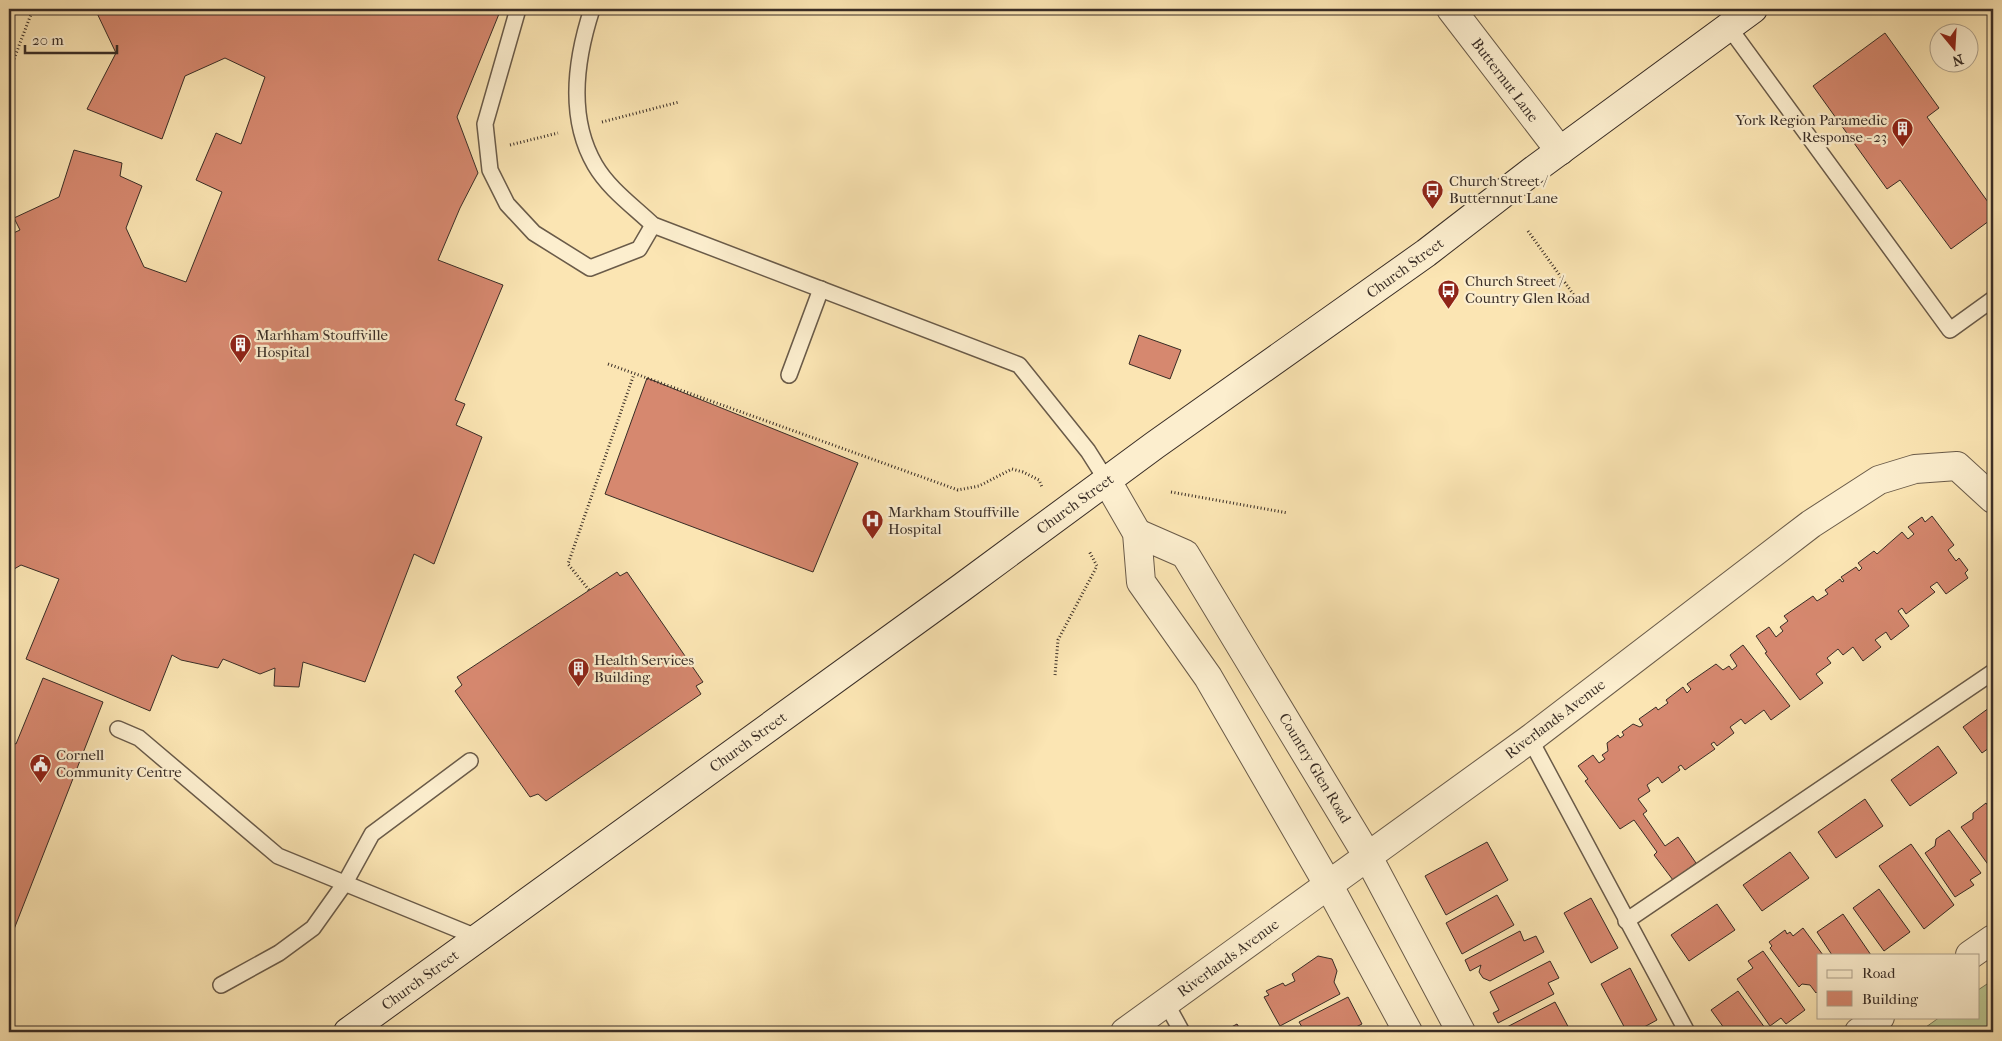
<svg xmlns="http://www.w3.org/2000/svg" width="2002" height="1041" viewBox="0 0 2002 1041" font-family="'IM FELL French Canon',serif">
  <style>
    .green { fill: #bac690; stroke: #7a7a5b }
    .building { fill: #d6886f; stroke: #392d26 }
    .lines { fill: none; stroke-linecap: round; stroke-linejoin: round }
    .lane-casing { stroke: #6a5b49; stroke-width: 18 }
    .street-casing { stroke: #6a5b49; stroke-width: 30 }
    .secondary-casing { stroke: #392d26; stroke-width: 30 }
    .path { stroke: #392d26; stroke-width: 3; stroke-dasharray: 1 2.5; stroke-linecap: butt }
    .lane { stroke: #fceece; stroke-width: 15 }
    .street { stroke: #fceece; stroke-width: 28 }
    .secondary { stroke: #fceece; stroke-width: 28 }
    .labels { text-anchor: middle; stroke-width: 4.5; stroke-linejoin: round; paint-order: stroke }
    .street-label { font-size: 15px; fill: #392d26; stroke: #fceece }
    .poi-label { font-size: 15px; fill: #392d26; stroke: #fceece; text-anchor: start }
  </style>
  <rect width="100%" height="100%" fill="#fbe5b3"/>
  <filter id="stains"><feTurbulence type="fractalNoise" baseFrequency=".004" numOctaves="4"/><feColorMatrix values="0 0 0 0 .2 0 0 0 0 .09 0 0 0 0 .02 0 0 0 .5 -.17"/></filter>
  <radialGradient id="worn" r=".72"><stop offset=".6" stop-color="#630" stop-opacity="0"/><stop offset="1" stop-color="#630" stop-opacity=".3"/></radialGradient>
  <polygon class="green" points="1993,980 1993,1032 1919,1032 1940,1017 1978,1017 1978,990"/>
  <g class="building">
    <polygon points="95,9 501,9 457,117 478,173 460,208 438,260 503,285 455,400 465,404 456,425 482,437 434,564 414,554 365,682 303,662 299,687 274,686 275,668 260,674 223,659 218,668 181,660 172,655 150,711 26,659 59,579 21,565 9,572 9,235 20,230 14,218 59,197 74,150 122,163 120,176 142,186 126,228 144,267 186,282 222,192 196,180 216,133 241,144 265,77 225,58 185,76 162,139 87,109 116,53"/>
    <polygon points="1885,33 1939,108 1927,117 1993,209 1993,218 1951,249 1900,180 1887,189 1813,86"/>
    <polygon points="1139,335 1181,350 1170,379 1129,364"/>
    <polygon points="647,378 858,463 813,572 605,494"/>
    <polygon points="1932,516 1954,545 1948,550 1956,561 1959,558 1968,570 1965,573 1968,578 1946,594 1937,582 1930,587 1935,592 1906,614 1902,608 1898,611 1909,626 1891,640 1886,632 1875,640 1881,647 1863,661 1853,647 1843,655 1838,649 1827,658 1831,663 1816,674 1823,683 1800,700 1765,653 1767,652 1756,636 1769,627 1776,637 1783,631 1780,627 1788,621 1784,616 1813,596 1817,601 1828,594 1825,590 1840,579 1842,582 1844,581 1841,577 1856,567 1859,571 1862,568 1858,563 1874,551 1877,554 1902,532 1908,539 1914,534 1908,527 1922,517 1925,522"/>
    <polygon points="617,572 620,576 627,572 703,682 696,686 701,694 546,801 538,794 530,797 455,691 462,685 457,677"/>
    <polygon points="1743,645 1790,706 1771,720 1764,710 1745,724 1741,719 1730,727 1734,733 1717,746 1714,742 1711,744 1715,749 1685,770 1681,765 1678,767 1680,770 1662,783 1658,777 1647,785 1650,791 1638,799 1647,811 1643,814 1665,846 1678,837 1696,863 1673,880 1654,855 1657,852 1634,820 1620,829 1585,781 1588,779 1578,766 1593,755 1599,763 1605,759 1602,755 1608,751 1607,743 1618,735 1620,738 1624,735 1622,732 1633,724 1640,727 1643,725 1639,719 1656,707 1658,710 1668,703 1666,700 1683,687 1687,693 1691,689 1687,684 1716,664 1723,670 1729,666 1732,670 1737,666 1730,655"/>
    <polygon points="43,678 103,702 9,942 9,741 16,744"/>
    <polygon points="1993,705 1993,745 1982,753 1963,727"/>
    <polygon points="1938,746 1957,773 1910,806 1891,780"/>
    <polygon points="1993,779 1993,795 1989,789 1992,788 1989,782"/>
    <polygon points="1865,799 1883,826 1836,858 1818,832"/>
    <polygon points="1986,803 1993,813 1992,870 1961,827 1973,819 1973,813"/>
    <polygon points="1949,830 1981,873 1970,880 1974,885 1955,897 1925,853 1935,846 1936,839"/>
    <polygon points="1487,842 1508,880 1446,915 1425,876"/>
    <polygon points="1911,844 1954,905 1924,929 1879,866"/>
    <polygon points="1790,852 1809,878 1762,911 1743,885"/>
    <polygon points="1879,889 1910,932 1884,951 1853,908"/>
    <polygon points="1497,895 1514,925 1462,954 1446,923"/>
    <polygon points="1591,898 1618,948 1591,963 1564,913"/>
    <polygon points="1717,904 1735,930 1689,961 1671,935"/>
    <polygon points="1843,914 1871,955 1832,955 1817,932"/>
    <polygon points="1803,928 1823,955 1818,955 1818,991 1816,993 1810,985 1802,984 1799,987 1770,948 1772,946 1769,942 1785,930 1787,934 1790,932 1793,936"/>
    <polygon points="1520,931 1524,941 1536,936 1544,952 1490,981 1483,978 1479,972 1481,965 1470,971 1465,960"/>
    <polygon points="1763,951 1805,1010 1786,1024 1781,1018 1770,1026 1737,979 1753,968 1748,961"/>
    <polygon points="1318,956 1332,959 1337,971 1334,982 1340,994 1280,1026 1264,997 1269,995 1266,991 1283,983 1285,986 1295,981 1292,974"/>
    <polygon points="1550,961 1559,978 1548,983 1554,994 1498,1023 1493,1013 1499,1010 1490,992"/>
    <polygon points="1630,968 1657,1020 1635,1032 1627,1032 1601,984"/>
    <polygon points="1738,991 1768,1032 1727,1032 1711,1010"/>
    <polygon points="1348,997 1362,1024 1346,1032 1305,1032 1299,1022"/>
    <polygon points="1555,1002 1571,1032 1509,1032 1507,1027"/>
    <polygon points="1237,1024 1242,1032 1222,1032"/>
  </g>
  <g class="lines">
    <defs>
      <g id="lane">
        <polyline points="518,9 485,124 490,170 507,204 534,233 590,268 639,249 653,225"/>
        <path d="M592 9C576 58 567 117 595 165 609 189 633 206 653 225L1019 365 1088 451 1107 481"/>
        <polyline points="1728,26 1950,330 1993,299"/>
        <polyline points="789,375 821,289"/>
        <polyline points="118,729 139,738 278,856 479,938"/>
        <polyline points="1530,739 1687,1032"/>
        <polyline points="1626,921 1993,672"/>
        <polyline points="221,985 279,953 313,928 345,883 372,834 470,761"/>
        <polyline points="1166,1003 1182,1032"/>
      </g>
      <g id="street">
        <polyline points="1451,9 1560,151"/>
        <polyline points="1107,481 1137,533 1141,582 1208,677 1329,886 1408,1032"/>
        <polyline points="1137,533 1185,554 1367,855 1461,1032"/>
        <polyline points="1970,955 1993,939"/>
        <polyline points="1125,1032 1530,739 1811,524 1879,480 1915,469 1957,466 1993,499"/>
        <polyline points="1859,1032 1880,1017"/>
      </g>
      <polyline id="secondary" points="348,1032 961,588 1155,445 1426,253 1535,169 1753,9"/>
    </defs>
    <use href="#lane" class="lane-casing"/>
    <use href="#street" class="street-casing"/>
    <use href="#secondary" class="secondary-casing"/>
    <g class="path">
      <polyline points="9,72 33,9"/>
      <polyline points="602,122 679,102"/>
      <polyline points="510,145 558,133"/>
      <polyline points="1528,231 1581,305"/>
      <polyline points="608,364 958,490 979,486 1012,469 1023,472 1039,480 1042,487"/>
      <polyline points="1171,492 1288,513"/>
      <polyline points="589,590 568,564 634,374"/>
      <polyline points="1055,675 1058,640 1097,566 1089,551"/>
    </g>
    <use href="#lane" class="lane"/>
    <use href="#street" class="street"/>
    <use href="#secondary" class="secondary"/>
  </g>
  <defs>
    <symbol id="building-pin" viewBox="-11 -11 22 30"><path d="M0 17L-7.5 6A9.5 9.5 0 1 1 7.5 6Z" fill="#8f2418" stroke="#fceece"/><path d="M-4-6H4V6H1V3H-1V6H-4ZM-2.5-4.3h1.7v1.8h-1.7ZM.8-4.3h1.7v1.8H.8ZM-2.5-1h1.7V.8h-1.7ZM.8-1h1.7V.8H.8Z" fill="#fff"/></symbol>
    <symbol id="bus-pin" viewBox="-11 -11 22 30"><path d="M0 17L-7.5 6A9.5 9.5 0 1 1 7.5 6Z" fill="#8f2418" stroke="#fceece"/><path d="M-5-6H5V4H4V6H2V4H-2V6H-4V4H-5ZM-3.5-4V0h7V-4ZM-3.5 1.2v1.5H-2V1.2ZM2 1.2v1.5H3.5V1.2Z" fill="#fff"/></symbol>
    <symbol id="hospital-pin" viewBox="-11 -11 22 30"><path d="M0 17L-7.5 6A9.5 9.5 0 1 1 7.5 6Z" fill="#8f2418" stroke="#fceece"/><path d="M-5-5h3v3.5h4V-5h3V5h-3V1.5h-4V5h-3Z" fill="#fff"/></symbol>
    <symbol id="civic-pin" viewBox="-11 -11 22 30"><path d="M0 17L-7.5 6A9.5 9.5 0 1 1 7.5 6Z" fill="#8f2418" stroke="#fceece"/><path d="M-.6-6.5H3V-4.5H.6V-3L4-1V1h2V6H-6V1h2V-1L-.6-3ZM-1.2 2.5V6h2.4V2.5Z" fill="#fff"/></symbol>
  </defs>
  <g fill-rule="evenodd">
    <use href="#building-pin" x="1890" y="116" width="25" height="34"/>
    <use href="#bus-pin" x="1420" y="178" width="25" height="34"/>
    <use href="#bus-pin" x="1436" y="278" width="25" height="34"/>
    <use href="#building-pin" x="228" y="332" width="25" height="34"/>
    <use href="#hospital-pin" x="860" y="508" width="25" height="34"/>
    <use href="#building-pin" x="566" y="656" width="25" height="34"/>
    <use href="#civic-pin" x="28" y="752" width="25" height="34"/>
  </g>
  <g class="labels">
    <g class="street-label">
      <text transform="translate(1505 80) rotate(53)" y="5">Butternut Lane</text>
      <text transform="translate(1405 268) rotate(-36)" y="5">Church Street</text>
      <text transform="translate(1075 504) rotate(-36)" y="5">Church Street</text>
      <text transform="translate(1555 719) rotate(-37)" y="5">Riverlands Avenue</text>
      <text transform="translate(748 742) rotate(-36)" y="5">Church Street</text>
      <text transform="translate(1315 768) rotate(59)" y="5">Country Glen Road</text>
      <text transform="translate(1228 958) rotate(-36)" y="5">Riverlands Avenue</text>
      <text transform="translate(420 980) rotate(-36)" y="5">Church Street</text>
    </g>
    <g class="poi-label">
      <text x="1887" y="125" text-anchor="end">York Region Paramedic<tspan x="1887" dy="17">Response - 23</tspan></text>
      <text x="1449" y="186">Church Street /<tspan x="1449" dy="17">Butternnut Lane</tspan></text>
      <text x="1465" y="286">Church Street /<tspan x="1465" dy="17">Country Glen Road</tspan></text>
      <text x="256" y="340">Marhham Stouffville<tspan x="256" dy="17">Hospital</tspan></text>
      <text x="888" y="517">Markham Stouffville<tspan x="888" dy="17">Hospital</tspan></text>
      <text x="594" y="665">Health Services<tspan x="594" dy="17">Building</tspan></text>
      <text x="56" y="760">Cornell<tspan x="56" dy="17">Community Centre</tspan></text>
    </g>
  </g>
  <rect width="2002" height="1041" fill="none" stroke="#fbe5b3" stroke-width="30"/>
  <rect x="10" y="10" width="1982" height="1021" fill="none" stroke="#392d26" stroke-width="2.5"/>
  <rect x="15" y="15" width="1972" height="1011" fill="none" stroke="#392d26"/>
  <rect x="1817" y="954" width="162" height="65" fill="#fceece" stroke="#aea18b"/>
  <rect x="1827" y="970" width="25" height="8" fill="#fceece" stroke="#aea18b"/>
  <text x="1862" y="978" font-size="15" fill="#392d26">Road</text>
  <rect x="1827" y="991" width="25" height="15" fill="#d6886f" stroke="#aea18b"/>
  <text x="1862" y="1004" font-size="15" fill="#392d26">Building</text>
  <g transform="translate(1954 48) rotate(162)"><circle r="24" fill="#fceece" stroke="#aea18b"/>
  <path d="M0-4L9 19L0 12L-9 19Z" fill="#8f2418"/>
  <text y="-8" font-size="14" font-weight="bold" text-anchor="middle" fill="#392d26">N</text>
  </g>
  <path d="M25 45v8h92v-8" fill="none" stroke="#392d26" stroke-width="2.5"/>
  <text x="32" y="45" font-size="15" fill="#392d26" stroke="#fceece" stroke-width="4" paint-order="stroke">20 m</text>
  <rect width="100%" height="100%" filter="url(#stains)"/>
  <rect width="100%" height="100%" fill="url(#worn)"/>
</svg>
